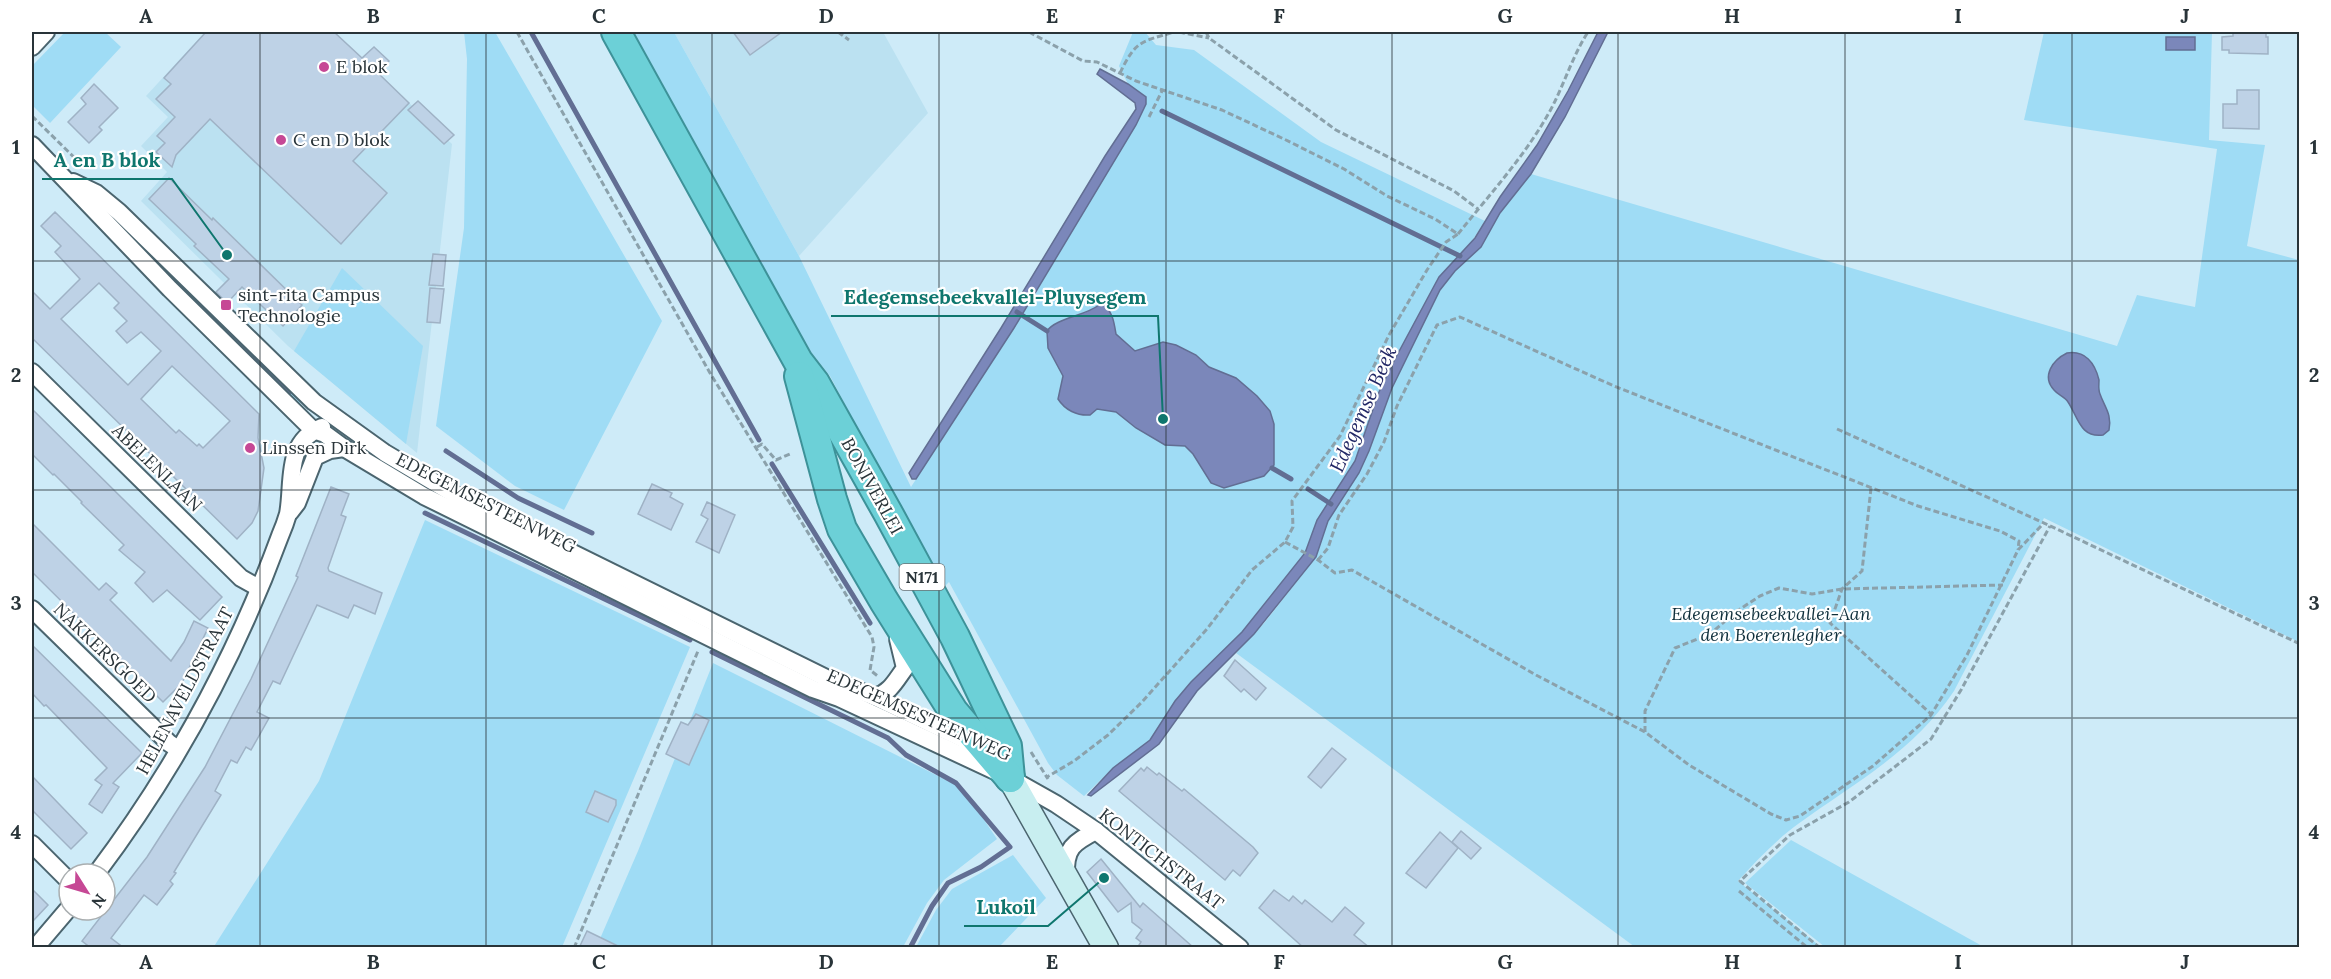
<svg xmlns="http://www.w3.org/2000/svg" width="2331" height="979" viewBox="0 0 2331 979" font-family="Lora,serif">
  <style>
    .built { fill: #bbe1f1 }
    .green { fill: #9fdcf5 }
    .water { fill: #7b87ba; stroke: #626e93; stroke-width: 1.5 }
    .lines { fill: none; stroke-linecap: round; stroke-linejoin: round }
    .stream { stroke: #626e93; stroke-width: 5 }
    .building { fill: #bed2e6; stroke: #9fb2c5; stroke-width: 1.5; fill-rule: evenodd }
    .minor-casing { stroke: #4b656f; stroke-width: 20 }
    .secondary-casing { stroke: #4b656f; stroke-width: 27 }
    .trunk-casing { stroke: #3d9299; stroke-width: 32 }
    .path { stroke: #8ba1ab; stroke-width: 3; stroke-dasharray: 6 3; stroke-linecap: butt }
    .minor { stroke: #fff; stroke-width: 16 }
    .secondary { stroke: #c8eef0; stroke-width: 24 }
    .trunk { stroke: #6cd0d7; stroke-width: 28 }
    .path-bridge { stroke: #8ba1ab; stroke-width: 3; stroke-dasharray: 6 3; stroke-linecap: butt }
    .grid { fill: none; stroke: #293439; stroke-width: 1.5; stroke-opacity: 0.55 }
    .poi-dot { fill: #c64895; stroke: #fff; stroke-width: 2 }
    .labels { text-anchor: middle; stroke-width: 4.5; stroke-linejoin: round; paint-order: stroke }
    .shield { fill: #fff; stroke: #697174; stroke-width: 1.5 }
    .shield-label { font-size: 16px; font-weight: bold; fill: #293439 }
    .poi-label { font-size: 18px; fill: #293439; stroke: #fff; text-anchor: start }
    .street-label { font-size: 18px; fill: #293439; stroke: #fff }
    .park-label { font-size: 18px; font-style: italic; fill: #10303c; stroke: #fff }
    .water-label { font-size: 20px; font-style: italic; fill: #212765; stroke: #fff }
    .leader { fill: none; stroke: #0f766e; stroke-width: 2 }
    .callout-dot { fill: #0f766e; stroke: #fff; stroke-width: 2 }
    .callout-label { font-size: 20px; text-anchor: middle; font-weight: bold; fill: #0f766e; stroke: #fff; stroke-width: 4.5; stroke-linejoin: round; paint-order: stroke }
    .neatline { fill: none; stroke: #293439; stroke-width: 2 }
    .grid-label { font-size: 20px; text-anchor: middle; font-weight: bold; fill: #293439 }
  </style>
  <rect width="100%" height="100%" fill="#ceebf8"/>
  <g class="built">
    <polygon points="205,32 335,32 452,144 417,453 288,346 141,201 167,172 141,146 168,117 146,96"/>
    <polygon points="674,32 883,32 928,113 799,256"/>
  </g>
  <g class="green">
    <polygon points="65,32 105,32 121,47 50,123 32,105 32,66"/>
    <polygon points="464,32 495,32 662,321 564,510 515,486 436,426 464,228 467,59"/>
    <polygon points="634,32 674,32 799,256 911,487 1014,328 1136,125 1146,104 1146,97 1128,84 1119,66 1133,32 1145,32 1156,45 1194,50 1321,142 1485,221 1466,250 1439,277 1396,357 1379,392 1355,461 1317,520 1305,553 1242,632 1191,682 1175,701 1150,740 1113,768 1084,796 1057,775 1048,763 949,582 942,589 830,376 811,352"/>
    <path d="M2044 32H2212L2209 140 2265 145 2247 246 2299 260V642L2044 518 1954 691C1913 752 1856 782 1798 824 1777 839 1756 861 1738 881L1821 947H1635L1236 653 1265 622 1316 557 1328 521 1359 473 1369 451 1392 388 1440 290 1455 271 1481 247 1500 213 1531 174 2117 346 2137 295 2195 307 2217 149 2024 120Z"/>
    <polygon points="342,268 423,346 406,444 294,351"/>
    <polygon points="184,282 303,400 297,406 177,289"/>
    <polygon points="425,520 690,647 562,947 213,948 319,781"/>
    <polygon points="713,663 954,784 974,805 997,839 944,880 927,903 903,947 596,948 638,851"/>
    <polygon points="1791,840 1984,947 1825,947 1745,883"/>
    <polygon points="1013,855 1046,898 999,947 916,947 936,910 952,889"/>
  </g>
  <g class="water">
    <polygon points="1598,32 1608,32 1565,117 1531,174 1500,213 1481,247 1455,271 1440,290 1392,388 1369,451 1359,473 1328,521 1316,557 1254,634 1197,691 1159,744 1091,796 1088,795 1113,768 1150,740 1175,701 1191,682 1242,632 1305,553 1317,520 1355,461 1379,392 1396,357 1433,288 1439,277 1475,238 1500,197 1537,145 1568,91"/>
    <rect x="2166" y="37" width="29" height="13"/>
    <polygon points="1100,69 1128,84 1146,97 1146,104 1136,125 1014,328 916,479 912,479 909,473 1001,328 1105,156 1136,109 1135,103 1097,74"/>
    <path d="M1099 305H1105C1113 314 1114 322 1116 334L1135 351 1163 342 1176 345 1196 355 1209 367 1236 378 1257 396 1270 411 1274 424V465L1264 476 1224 488 1211 483 1193 454 1185 446 1165 445 1136 428 1116 412 1097 409 1090 415C1077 416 1065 410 1058 399L1063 376 1048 348 1047 331C1056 318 1085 316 1099 305Z"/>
    <path d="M2067 353C2085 350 2095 363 2099 380 2099 385 2098 389 2100 394 2105 408 2112 414 2109 430L2103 435C2080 438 2078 417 2068 402 2065 397 2058 395 2054 390 2041 376 2053 360 2067 353Z"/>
  </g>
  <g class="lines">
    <g class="stream">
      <polyline points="531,32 759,440"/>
      <polyline points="1162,111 1460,256"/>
      <polyline points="129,234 289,392"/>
      <polyline points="1017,312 1047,331"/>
      <polyline points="446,451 518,498 592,533"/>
      <polyline points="772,464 870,623"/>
      <polyline points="1272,468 1291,479"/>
      <polyline points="1308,489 1331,504"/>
      <polyline points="425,513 690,640"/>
      <polyline points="712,652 888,738 906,755 956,783 1010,847 981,867 948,883 932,906 910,948"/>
    </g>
  </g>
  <g class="building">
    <polygon points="206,32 334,32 362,58 374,47 389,61 378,73 409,103 353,161 387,193 341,244 210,119 176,155 172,167 156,152 165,143 157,136 175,117 156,99 171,84 164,78"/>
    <polygon points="733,32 782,32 750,55"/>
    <polygon points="2233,32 2266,32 2266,37 2268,37 2268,54 2229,53 2229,50 2222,50 2222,37 2233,36"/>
    <polygon points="94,84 118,108 99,127 102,130 89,143 68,122 86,104 81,98"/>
    <polygon points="2237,90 2259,90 2259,129 2223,128 2223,104 2237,104"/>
    <polygon points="418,101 454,135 444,144 408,110"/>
    <polygon points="169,178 212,220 213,218 302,305 283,326 242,287 227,303 216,292 229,279 194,246 196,244 149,199"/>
    <path d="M55 212 259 414 258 438 264 468 258 511 252 523 237 539 32 338V291L50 309 80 279 55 252 61 246 41 226ZM99 283 119 303 114 308 127 321 116 331 127 343 141 332 161 351 128 385 61 319ZM172 366 230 421 203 448 199 444 197 446 179 430 176 433 141 399Z"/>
    <polygon points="433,254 446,255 443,286 429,285"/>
    <polygon points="430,288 444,289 440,323 427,322"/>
    <polygon points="32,409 222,597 200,620 167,590 153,602 135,583 145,572 119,550 124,545 81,503 82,502 54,474 53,475 32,454"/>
    <polygon points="652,484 672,493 670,497 683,504 671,530 638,514"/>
    <polygon points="331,487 349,494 341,515 346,517 328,568 329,571 382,593 375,614 354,605 348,618 317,605 280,684 273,681 257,712 269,718 251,750 246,747 237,763 231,760 215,791 221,795 174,872 176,873 170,881 173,884 157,905 144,895 111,938 124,948 91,948 82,941 147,857 205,767 251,679 298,577 296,576"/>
    <polygon points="707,502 735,515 719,553 696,542 708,519 701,515"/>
    <polygon points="32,523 99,590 106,583 117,593 110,600 171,661 184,642 194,621 208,628 182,683 163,702 32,572"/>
    <polygon points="32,645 142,753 113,783 119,787 102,813 89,804 102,785 95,780 107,768 46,705 44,706 32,693"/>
    <polygon points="1235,660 1266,688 1256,700 1244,689 1241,692 1224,676"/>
    <polygon points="696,714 709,720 689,765 666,754 681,722 688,725"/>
    <polygon points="1332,748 1346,759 1321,788 1308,777"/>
    <polygon points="1147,767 1157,775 1159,773 1182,791 1184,789 1253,847 1258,853 1240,876 1233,870 1225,880 1119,791 1141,768 1144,771"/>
    <polygon points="32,776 87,833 71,849 32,810"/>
    <polygon points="595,791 616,800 616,805 608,822 586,812"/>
    <polygon points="1461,831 1481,848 1471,859 1452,842"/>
    <polygon points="1440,832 1458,848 1426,888 1406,873"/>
    <polygon points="1101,859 1140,907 1143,903 1194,948 1137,948 1141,942 1136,938 1142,930 1132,922 1131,903 1118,912 1087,872"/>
    <polygon points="32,889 48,905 32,922"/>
    <polygon points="1274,890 1289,901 1293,896 1302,904 1305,900 1332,922 1345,907 1364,923 1354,935 1370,948 1304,948 1259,908"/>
    <polygon points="587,931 622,948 579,948"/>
  </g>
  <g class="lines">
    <defs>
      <g id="minor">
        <polyline points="32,47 46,32"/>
        <polyline points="32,145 170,289 313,430 325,434 344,448 424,496 813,689 839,698 1010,778 1056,804 1096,831 1240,948"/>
        <polyline points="73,182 96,193 119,212 314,402 385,453 459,497 828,679 875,697 963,739 972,747"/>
        <polyline points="32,372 241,578 259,588"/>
        <polyline points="290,512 297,503 315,457 330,450 344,448"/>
        <polyline points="32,609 169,743 178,749"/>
        <path d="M875 697C890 693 896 680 905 668L898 639"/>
        <polyline points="32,844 69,881"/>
        <path d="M96 874C173 772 236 656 280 536 283 529 286 521 288 514 294 483 284 442 322 427"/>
        <path d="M1066 875C1065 848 1073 843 1096 831"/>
        <polyline points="35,948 69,908"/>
      </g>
      <polyline id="secondary" points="1010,778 1106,948"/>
      <g id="trunk">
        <polyline points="616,32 798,361 815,383 888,513 955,637 1007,746 1010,778"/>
        <polyline points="799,376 832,499 842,529 884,601 953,711 1010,778"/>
      </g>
    </defs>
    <use href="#minor" class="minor-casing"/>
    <use href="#secondary" class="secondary-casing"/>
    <use href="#trunk" class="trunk-casing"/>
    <g class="path">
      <polyline points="517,32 710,373 872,637 874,647 870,670 879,677"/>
      <polyline points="838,32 849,40"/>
      <polyline points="1029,32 1083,61 1097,62 1136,81 1222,110 1286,140 1344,169 1387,196 1435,219 1458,234 1446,242 1427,270 1389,335 1340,436 1292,501 1293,527 1285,542 1252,570 1207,629 1142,702 1108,735 1074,761 1047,777"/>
      <polyline points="1179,32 1209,38"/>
      <polyline points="1206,32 1209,38 1336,130 1454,191 1478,209"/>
      <path d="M1120 73C1136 40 1141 42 1174 32"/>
      <polyline points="32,116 84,167"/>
      <polyline points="1149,117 1163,89"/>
      <path d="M1458 234C1490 194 1525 156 1550 111 1564 85 1572 57 1588 32"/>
      <polyline points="1837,429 2044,523 2300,644"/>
      <polyline points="757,447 762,444 776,460 790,454"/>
      <polyline points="1871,488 1862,571 1842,589 1830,623 1931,714"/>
      <polyline points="1285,542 1318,560 1335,573 1352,570 1536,675 1645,732 1689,765 1771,814 1786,820 1800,816 1873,766 1931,715 1967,655 2018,550 2044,523"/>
      <polyline points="1318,560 1328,548 1339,515 1367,474 1384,442 1397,406 1437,325 1460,317 1614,386 1778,451 1918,506 2000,531 2019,541 2018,550"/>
      <polyline points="1031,752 1048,779"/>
      <polyline points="1739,891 1808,948"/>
      <polyline points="574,948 698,651"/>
      <polyline points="1820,948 1740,881 1790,835 1849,802 1931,739 1961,690 2050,526"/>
    </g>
    <use href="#minor" class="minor"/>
    <use href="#secondary" class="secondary"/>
    <use href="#trunk" class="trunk"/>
    <polyline class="path-bridge" points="1645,732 1645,711 1675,648 1710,634 1737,611 1760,596 1779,588 1812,594 1842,589 2003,585"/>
  </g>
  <path class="grid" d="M260 32V948M486 32V948M712 32V948M939 32V948M1166 32V948M1392 32V948M1618 32V948M1845 32V948M2072 32V948M32 261H2300M32 490H2300M32 718H2300"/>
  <g class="poi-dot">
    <circle cx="324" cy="67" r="6"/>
    <circle cx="281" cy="140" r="6"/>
    <rect x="220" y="299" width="12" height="12" rx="3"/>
    <circle cx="250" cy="448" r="6"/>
  </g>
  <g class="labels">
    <rect class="shield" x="899.5" y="564" width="45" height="26" rx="4.5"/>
    <g class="shield-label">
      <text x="922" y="583">N171</text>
    </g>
    <g class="poi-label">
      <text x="336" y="73">E blok</text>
      <text x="293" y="146">C en D blok</text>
      <text x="238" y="301">sint-rita Campus<tspan x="238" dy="21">Technologie</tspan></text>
      <text x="262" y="454">Linssen Dirk</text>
    </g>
    <g class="street-label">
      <text transform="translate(157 468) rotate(44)" y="6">ABELENLAAN</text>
      <text transform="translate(872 486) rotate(61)" y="6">BONIVERLEI</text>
      <text transform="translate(486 503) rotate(27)" y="6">EDEGEMSESTEENWEG</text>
      <text transform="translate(105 653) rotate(44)" y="6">NAKKERSGOED</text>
      <text transform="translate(185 691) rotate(-62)" y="6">HELENAVELDSTRAAT</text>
      <text transform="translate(919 715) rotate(24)" y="6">EDEGEMSESTEENWEG</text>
      <text transform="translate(1161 859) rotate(38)" y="6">KONTICHSTRAAT</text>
    </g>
    <g class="park-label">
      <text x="1771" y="620">Edegemsebeekvallei-Aan<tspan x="1771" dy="21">den Boerenlegher</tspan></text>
    </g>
    <g class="water-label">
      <text transform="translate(1363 409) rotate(-66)" y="7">Edegemse Beek</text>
    </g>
  </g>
  <path class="leader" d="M227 255L172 179H42M1163 419L1158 316H831M1104 878L1048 926H964"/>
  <g class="callout-dot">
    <circle cx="227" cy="255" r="6"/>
    <circle cx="1163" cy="419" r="6"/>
    <circle cx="1104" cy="878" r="6"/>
  </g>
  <g class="callout-label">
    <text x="107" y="167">A en B blok</text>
    <text x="995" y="304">Edegemsebeekvallei-Pluysegem</text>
    <text x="1006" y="914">Lukoil</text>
  </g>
  <rect width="2331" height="979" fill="none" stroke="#ffffff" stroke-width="66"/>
  <g transform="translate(87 892) rotate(127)"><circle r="28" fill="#ffffff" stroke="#a9aeb0" stroke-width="1.5"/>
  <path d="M0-4.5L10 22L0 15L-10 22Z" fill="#c64895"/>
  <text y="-9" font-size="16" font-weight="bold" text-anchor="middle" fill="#293439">N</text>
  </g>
  <rect x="33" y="33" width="2265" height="913" class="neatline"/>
  <g class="grid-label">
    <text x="146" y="23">A</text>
    <text x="373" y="23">B</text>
    <text x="599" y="23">C</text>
    <text x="826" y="23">D</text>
    <text x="1052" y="23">E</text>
    <text x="1279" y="23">F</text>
    <text x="1505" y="23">G</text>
    <text x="1732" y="23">H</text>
    <text x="1958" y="23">I</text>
    <text x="2185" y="23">J</text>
    <text x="16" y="154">1</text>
    <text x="2314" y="154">1</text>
    <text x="16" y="382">2</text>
    <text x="2314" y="382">2</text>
    <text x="16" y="610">3</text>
    <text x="2314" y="610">3</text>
    <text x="16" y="839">4</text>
    <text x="2314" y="839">4</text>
    <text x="146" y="969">A</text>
    <text x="373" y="969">B</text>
    <text x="599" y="969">C</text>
    <text x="826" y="969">D</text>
    <text x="1052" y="969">E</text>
    <text x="1279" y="969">F</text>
    <text x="1505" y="969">G</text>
    <text x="1732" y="969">H</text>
    <text x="1958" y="969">I</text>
    <text x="2185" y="969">J</text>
  </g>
</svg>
